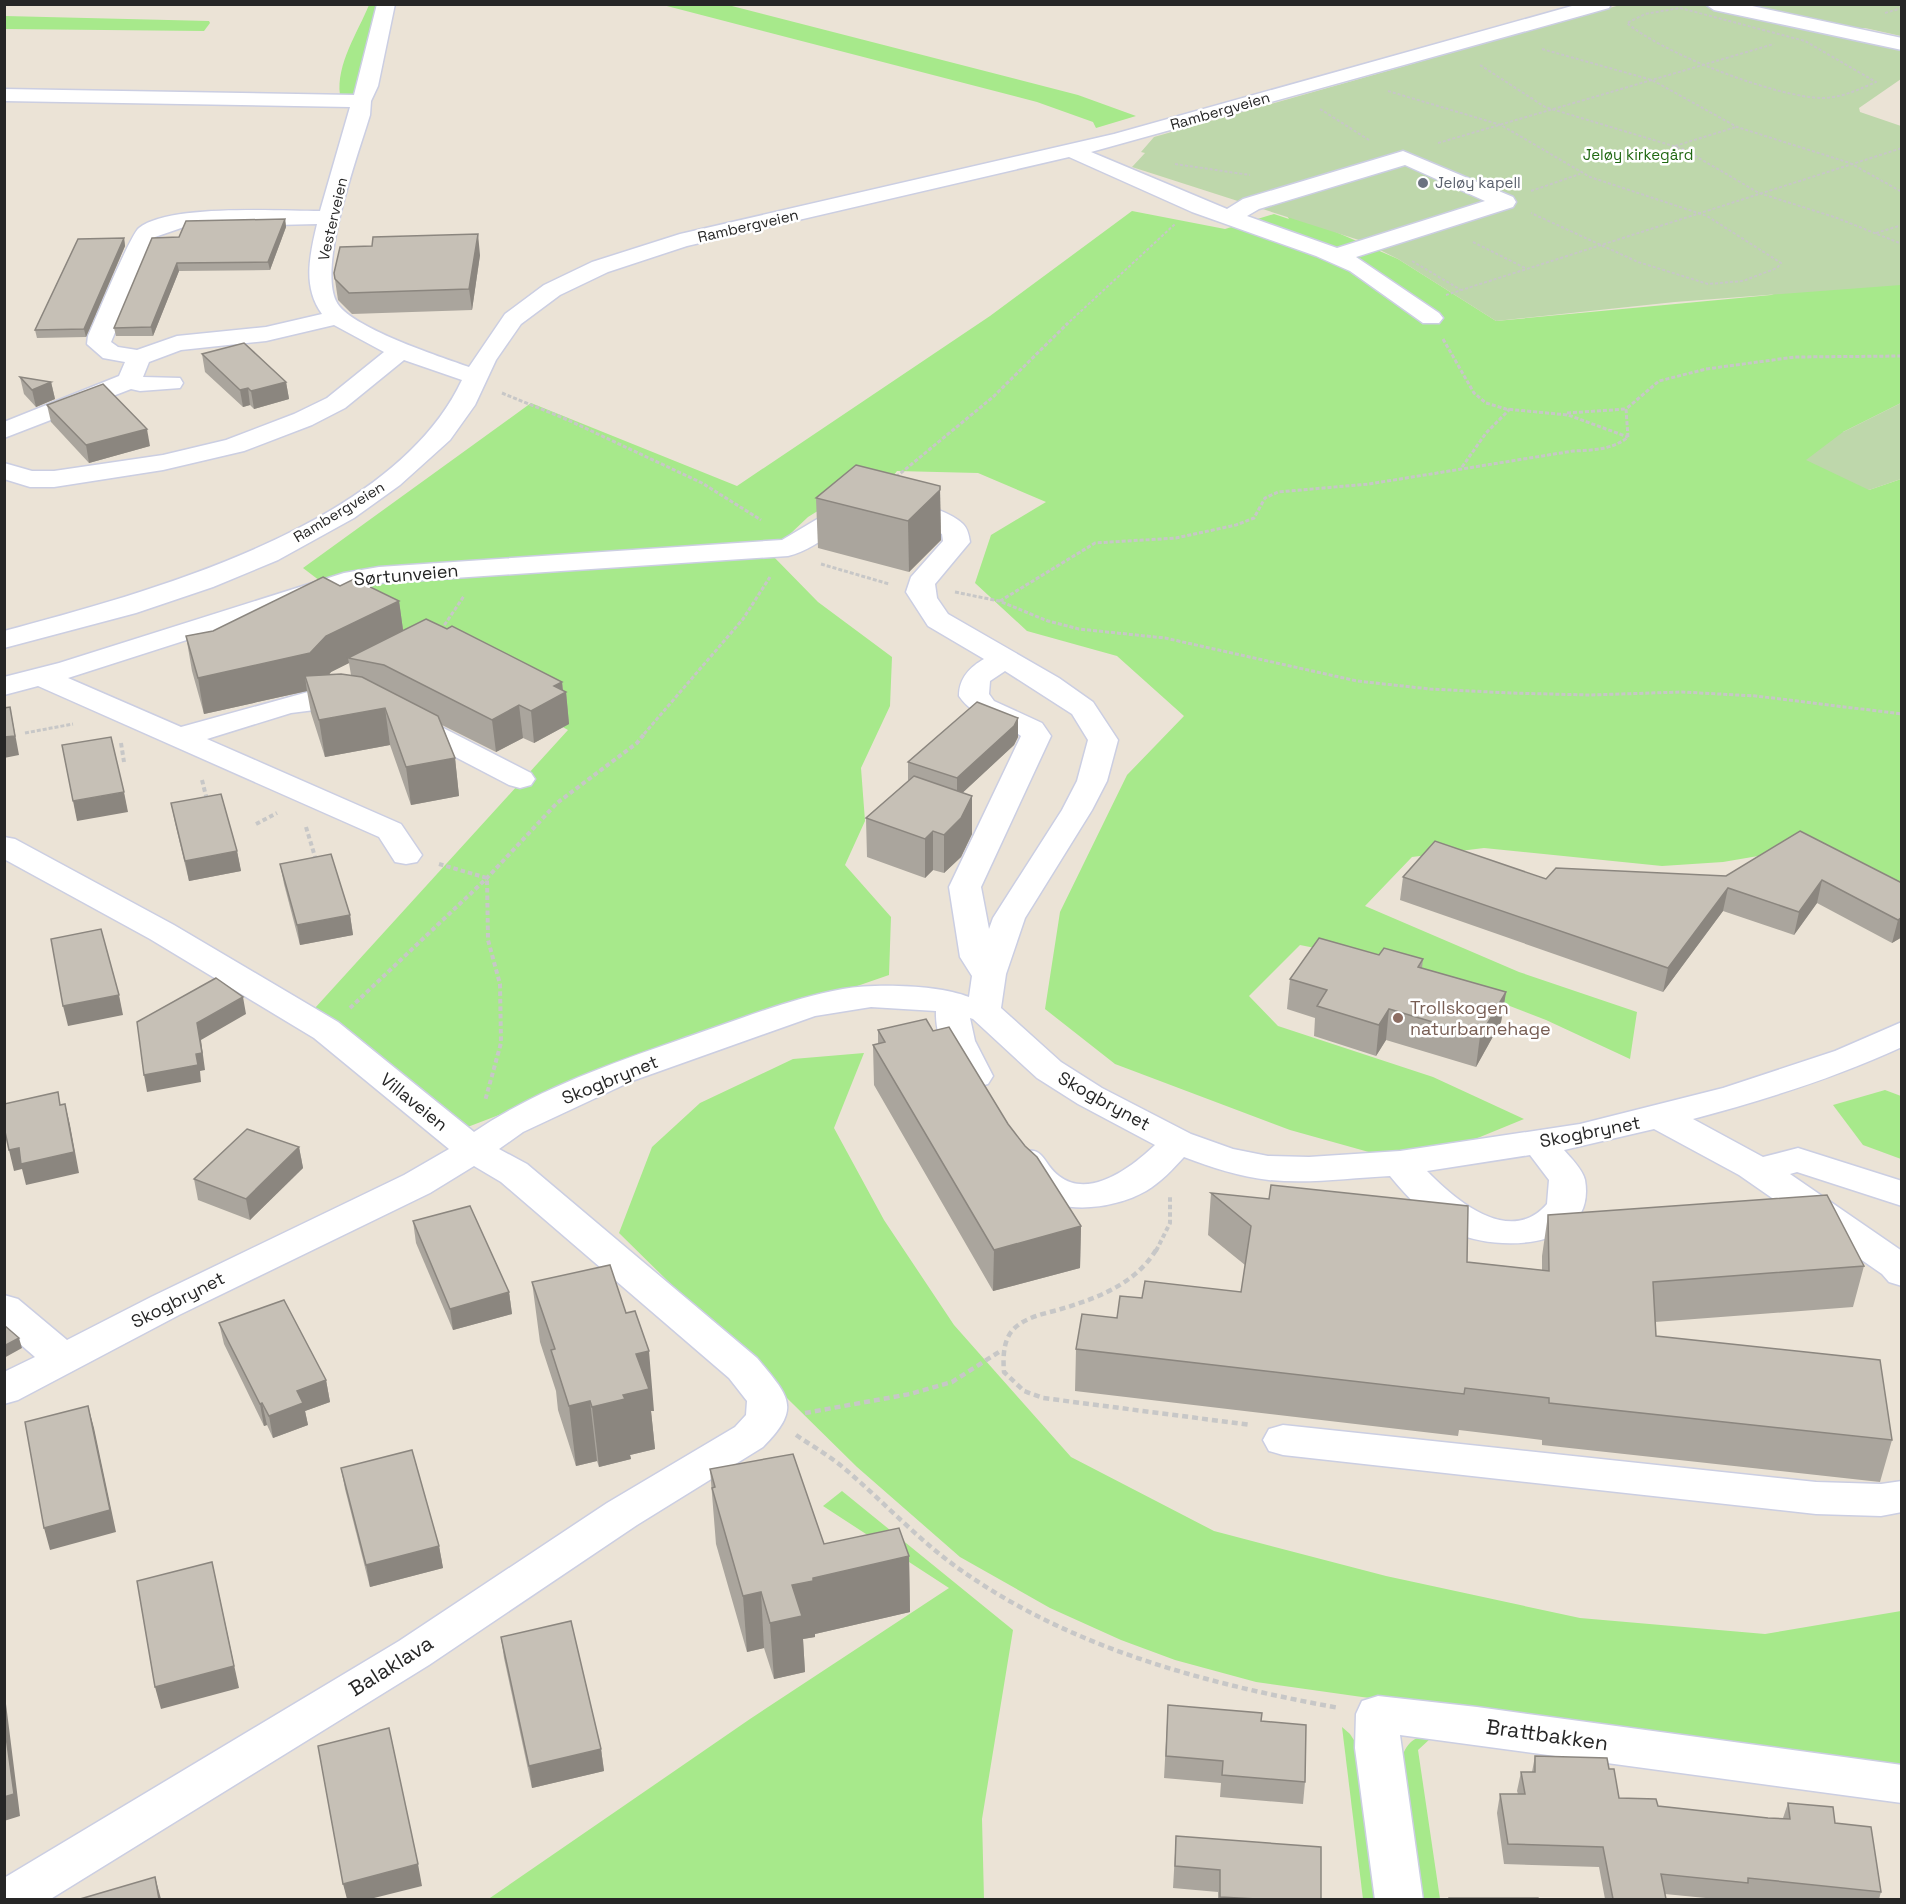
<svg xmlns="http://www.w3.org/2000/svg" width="1906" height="1904" viewBox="0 0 1906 1904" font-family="'Space Grotesk',sans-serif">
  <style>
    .green { fill: #a7e98b }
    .cemetery { fill: #bed7ab }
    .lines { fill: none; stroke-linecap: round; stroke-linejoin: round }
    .minor-casing { stroke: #cbcee2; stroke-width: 3 }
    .path-far3 { stroke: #c7c7c7; stroke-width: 2; stroke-dasharray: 3 2; stroke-linecap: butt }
    .path-far2 { stroke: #c7c7c7; stroke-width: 3; stroke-dasharray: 4 2; stroke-linecap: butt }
    .path-far1 { stroke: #c7c7c7; stroke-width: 4; stroke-dasharray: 4.5 3; stroke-linecap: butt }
    .path { stroke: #c7c7c7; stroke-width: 4.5; stroke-dasharray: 6 4; stroke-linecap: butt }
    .minor { fill: #fff; fill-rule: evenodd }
    .wall { fill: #aaa59d; fill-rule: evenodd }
    .shaded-wall { fill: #8b867f }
    .building { fill: #c6c0b6; stroke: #8b867f; stroke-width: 1.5 }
    .worship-dot { fill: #6b7280; stroke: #fff; stroke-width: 2 }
    .education-dot { fill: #8d6e63; stroke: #fff; stroke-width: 2 }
    .labels { text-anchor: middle; stroke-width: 5; stroke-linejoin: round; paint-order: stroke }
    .far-street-label { font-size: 15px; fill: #262626; stroke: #fff }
    .far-park-label { font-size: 15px; fill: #206812; stroke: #fff }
    .far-worship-label { font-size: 15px; fill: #5b616d; stroke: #fff; text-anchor: start }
    .street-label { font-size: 18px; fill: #262626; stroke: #fff }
    .education-label { font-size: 18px; fill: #785e54; stroke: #fff; text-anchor: start }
    .near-street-label { font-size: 21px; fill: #262626; stroke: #fff }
  </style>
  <rect width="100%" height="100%" fill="#ebe3d6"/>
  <g class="green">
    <path d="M369 5H382L359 91 353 95H340C336 64 358 32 369 5Z"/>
    <polygon points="663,5 728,5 1078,95 1136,116 1096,128 1093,122 1037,102"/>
    <polygon points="5,16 209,21 210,23 204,31 5,29"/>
    <polygon points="1283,209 1398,259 1496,321 1771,295 1901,248 1901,403 1843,432 1869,490 1901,479 1901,888 1816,846 1723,862 1662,866 1484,848 1412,857 1365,906 1519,972 1637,1012 1630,1059 1546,1020 1409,967 1300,945 1249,996 1278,1026 1433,1077 1524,1119 1463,1144 1401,1161 1290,1130 1115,1064 1045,1009 1060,912 1127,775 1184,716 1117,656 1027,631 975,583 991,535 1046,502 978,473 897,471 880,493 842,496 808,517 770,553 818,602 892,657 890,706 861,768 865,821 845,865 891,917 889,975 629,1065 465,1128 305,1019 568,730 366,616 303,568 531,403 737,486 990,316 1132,211 1225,229 1274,214 1289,219"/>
    <polygon points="864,1053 834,1128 884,1220 954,1325 1071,1457 1214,1531 1386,1576 1580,1618 1765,1634 1901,1611 1901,1768 1641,1730 1362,1697 1256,1682 1175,1660 1121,1640 1050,1608 960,1557 857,1467 619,1233 652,1147 700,1103 793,1059"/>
    <polygon points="1885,1090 1901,1096 1901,1159 1863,1145 1833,1105"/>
    <polygon points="842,1491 1013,1630 982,1819 984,1899 487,1900 750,1719 949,1588 823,1506"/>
    <polygon points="1342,1727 1350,1734 1361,1751 1379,1899 1363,1899"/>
    <path d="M1432 1733 1431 1738 1418 1750 1440 1899H1418L1400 1765C1405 1744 1411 1738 1432 1733Z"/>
  </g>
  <g class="cemetery">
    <polygon points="1620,5 1706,5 1901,45 1901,79 1859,108 1860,112 1901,126 1901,285 1675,302 1496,321 1398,259 1362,241 1132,167 1145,153 1141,152 1154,137"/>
    <polygon points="1734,5 1901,5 1901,36 1865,28 1846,28"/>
    <polygon points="1901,403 1901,479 1869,490 1806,460 1843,432"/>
  </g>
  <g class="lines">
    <defs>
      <g id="minor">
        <path d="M377 4H395L378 86 371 101 370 115C358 155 318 263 336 301 348 327 441 357 469 367L505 314 544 285 592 262 680 234 1114 134 1579 4H1611L1609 8 1091 152 1227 209 1243 199 1403 151 1513 197 1516 202 1513 207 1356 257 1439 313 1443 318 1439 323H1423L1350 271 1316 256 1192 212 1069 157 687 246 608 272 560 295 521 324 496 360 475 405 450 440 400 485 354 518 278 560 213 587 136 613 4 648V631C149 592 393 527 462 380L404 360 345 408 312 425 244 451 163 470 54 487H30L4 479V463L32 471H54L163 455 226 440 294 414 327 398 384 352 334 325 266 341 181 350 149 362 143 377 180 378 183 383 180 388 140 391 131 389 4 438V422L119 376 125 362 103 358 87 344 88 336C96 319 130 235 139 228 169 204 280 211 320 211L350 107 4 101V89L354 95ZM1405 165 1485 201 1337 248 1247 216 1259 209ZM317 224C310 254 302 287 322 314L266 327 177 336 137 350 118 347 111 342 155 237 184 227Z"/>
        <polygon points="1705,4 1743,4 1902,38 1902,50 1714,10"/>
        <path d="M872 494C898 499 944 506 963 524 968 529 969 536 970 542L935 584 937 598 948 614 1059 678 1093 702 1118 740 1107 781 1092 810 1025 918 1006 974 1001 1008 1061 1062 1102 1088 1191 1134 1233 1149 1268 1156 1309 1157 1400 1151 1580 1124 1723 1088 1835 1051 1902 1022V1047C1835 1078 1764 1100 1693 1119L1763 1157 1798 1148 1902 1181V1206L1797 1172 1790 1174 1902 1251V1286L1889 1282 1882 1274 1739 1175 1654 1129 1564 1150C1571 1158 1583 1170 1585 1180 1597 1250 1498 1252 1456 1233 1430 1221 1408 1198 1390 1176 1350 1178 1310 1184 1269 1180 1240 1177 1211 1167 1184 1157 1173 1169 1161 1182 1146 1191 1116 1208 1065 1216 1035 1194 1024 1187 1017 1172 1010 1161L1015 1153C1046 1144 1040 1161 1059 1176 1090 1200 1133 1166 1155 1145L1078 1104 1037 1078 973 1019 970 1018 975 1041 993 1076 988 1084 976 1087 964 1084C949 1061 935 1039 936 1011L871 1007 815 1016 632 1081 523 1132 499 1149 527 1164 757 1358C788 1396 803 1407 763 1447L637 1525 429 1665 49 1900H4V1878L399 1641 607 1503 735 1427 746 1415 747 1401 729 1378 501 1182 474 1166 430 1193 179 1315 18 1400 4 1404V1372L35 1357 4 1330V1295L18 1299 67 1340 151 1297 404 1175 449 1149 314 1038 150 939 4 859V837L15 839 174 925 338 1022 474 1132C542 1086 622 1060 699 1033 746 1017 793 998 843 989 876 983 939 985 969 997L972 976 960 957 949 887 1021 736C1000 721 975 719 959 696 959 678 970 667 984 659L928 626 906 592 911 577 943 541 942 534C926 524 876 502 858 512 850 516 844 525 837 530 823 540 805 552 788 556L379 583 349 588 68 678 181 727 308 692 330 689 362 692 367 698 362 704 291 713 207 739 401 824 422 855 417 862 406 864 395 862 379 837 38 686 4 695V677L59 663 344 573 379 567 782 540 819 518 840 500ZM1005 671 1072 714 1088 740 1077 781 1062 810 993 918 989 929 981 887 1051 736 1042 723 994 701 989 694 990 681ZM1530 1155 1549 1180 1547 1204C1510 1247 1455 1200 1427 1171Z"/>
        <polygon points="408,712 418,715 531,773 535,779 531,785 520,788 509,785 398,727 393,721 398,715"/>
        <polygon points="1283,1425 1816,1482 1881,1484 1902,1481 1902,1512 1881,1516 1816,1514 1283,1455 1269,1451 1263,1440 1269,1429"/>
        <polygon points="1378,1696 1477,1707 1902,1765 1902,1803 1400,1735 1423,1900 1375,1900 1355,1748 1356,1714 1362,1701"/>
      </g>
    </defs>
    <use href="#minor" class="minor-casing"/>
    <g class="path-far3">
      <path d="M1680 8 1805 41 1876 82C1860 89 1841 98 1823 98 1777 98 1662 53 1627 23L1645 14Z"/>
      <polyline points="1885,13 1902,8"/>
      <polyline points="1542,49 1652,80 1737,127 1850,163 1902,192"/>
      <polyline points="1480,65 1545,107 1683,149 1759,193 1837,218 1902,244"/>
      <polyline points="1388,91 1501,125 1590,177 1707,216 1781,263 1777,268 1743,281 1708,284 1638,262 1531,213"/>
      <polyline points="1320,109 1369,140"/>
      <polyline points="1438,143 1774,44"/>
      <polyline points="1675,146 1736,127"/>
      <polyline points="1175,164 1250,175"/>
      <polyline points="1531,191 1580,174"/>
      <polyline points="1876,233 1902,225"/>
      <polyline points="1473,242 1525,268"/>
      <polyline points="1412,261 1461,290"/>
      <polyline points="1446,295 1902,148"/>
      <polyline points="1066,325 1175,224"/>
    </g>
    <g class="path-far2">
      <polyline points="1443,339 1474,393 1486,403 1506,409 1568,415 1628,437"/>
      <polyline points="502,393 568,420 702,483 761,520"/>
      <polyline points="1567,413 1626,409"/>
      <polyline points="1628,437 1626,409 1659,381 1706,369 1795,357 1902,356"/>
      <polyline points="1462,467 1486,433 1510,409"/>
      <polyline points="896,477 993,397 1068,323"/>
      <polyline points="821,564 889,584"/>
      <polyline points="955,592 999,601 1048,621 1079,629 1165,638 1357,681 1430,689 1510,693 1590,695 1682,692 1756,696 1902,714"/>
      <path d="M1000 601 1095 543 1176 538 1236 525 1254 518 1265 498 1278 492 1369 484 1573 451C1593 450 1612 450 1628 437"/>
      <polyline points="441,630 464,596"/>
      <polyline points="25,733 73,724"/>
      <polyline points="644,734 743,619 770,577"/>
    </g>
    <g class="path-far1">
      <polyline points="121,743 124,762"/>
      <polyline points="202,780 207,800"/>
      <polyline points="256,824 277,813"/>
      <polyline points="306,827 316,860"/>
      <polyline points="439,864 487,878 488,940 500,984 501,1043 485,1101"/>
      <polyline points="350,1008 487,878 557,803 637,743 645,733"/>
      <polyline points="1156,1251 1170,1223 1170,1196"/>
    </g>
    <g class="path">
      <path d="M1156 1250C1135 1284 1098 1298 1061 1309 1044 1314 1023 1317 1011 1332 1003 1343 1003 1359 1004 1372L1024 1391 1043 1398 1251 1425"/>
      <polyline points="805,1413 910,1394 952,1382 1002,1350"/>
      <path d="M796 1435C812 1446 830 1456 845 1469 885 1503 921 1543 965 1573 1076 1650 1208 1684 1339 1708"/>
    </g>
    <use href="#minor" class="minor"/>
  </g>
  <g class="wall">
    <polygon points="285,219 286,227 270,270 179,271 153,336 116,336 114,328 179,237"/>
    <polygon points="124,238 125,246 86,337 37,338 35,330"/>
    <polygon points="372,246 480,255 472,310 352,314 338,300 334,273"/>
    <polygon points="202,354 286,382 289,399 254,409 250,405 243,407 205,372"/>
    <polygon points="20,377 51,382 55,399 36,407 24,394"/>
    <polygon points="47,405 150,446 89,463 51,422"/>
    <polygon points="940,490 941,540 909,572 818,548 816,498"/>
    <path d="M340 586 399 601 403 630 447 629 562 682 563 691 566 692 569 724 534 743 523 738 496 752 442 725 455 758 459 796 411 805 390 745 325 757 311 713 307 691 204 714 192 671 186 636 213 631ZM349 663 351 675H329L331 672Z"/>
    <polygon points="1018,737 1014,745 962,793 972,796 972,834 961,857 944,873 933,870 925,878 867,857 866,818 908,781 908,762"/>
    <polygon points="171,803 237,851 241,871 189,881 175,823"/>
    <polygon points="280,864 350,915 353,935 300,945 284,884"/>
    <polygon points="1726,876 1902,883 1902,937 1892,943 1817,903 1794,935 1723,911 1663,992 1400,900 1403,877 1546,879"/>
    <polygon points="1379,955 1423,959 1422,968 1506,992 1501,1022 1476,1067 1386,1040 1376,1056 1314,1036 1315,1018 1287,1009 1290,979"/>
    <polygon points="878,1030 933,1031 1008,1124 1081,1226 1080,1268 993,1291 874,1085 873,1045 878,1044"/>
    <polygon points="299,1147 303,1168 250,1220 198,1200 194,1179"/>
    <polygon points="1211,1193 1467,1262 1542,1270 1542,1256 1548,1215 1864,1266 1853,1307 1655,1322 1656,1336 1892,1440 1880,1482 1542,1445 1542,1440 1459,1430 1458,1436 1075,1391 1076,1349 1142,1298 1241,1292 1245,1265 1208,1235"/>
    <polygon points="413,1221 509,1292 512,1314 453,1330 416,1243"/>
    <polygon points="532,1282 654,1411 651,1411 655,1449 630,1455 631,1459 599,1467 597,1461 576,1466 558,1410 556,1391 540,1342"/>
    <polygon points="219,1323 326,1380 330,1402 305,1411 308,1425 273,1438 267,1425 264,1426 224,1344"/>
    <polygon points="341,1468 439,1546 443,1568 370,1587 345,1489"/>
    <polygon points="710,1469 824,1544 909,1556 910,1612 815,1634 815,1637 803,1639 805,1672 774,1679 764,1648 747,1652 716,1544"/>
    <polygon points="501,1637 601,1749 604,1771 532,1788 504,1658"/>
    <polygon points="1168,1705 1261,1721 1305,1782 1303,1804 1220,1797 1221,1783 1164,1778"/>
    <polygon points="1535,1756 1609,1769 1619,1798 1658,1806 1768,1818 1783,1818 1788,1803 1835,1823 1881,1892 1879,1899 1756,1899 1744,1898 1743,1899 1716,1899 1665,1894 1666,1899 1605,1899 1599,1867 1504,1864 1497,1813 1500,1794 1518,1794 1517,1791 1521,1772 1532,1772"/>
    <polygon points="1176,1836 1321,1899 1218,1899 1218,1892 1173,1888"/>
  </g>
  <g class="shaded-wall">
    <polygon points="285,219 286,227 270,270 268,262"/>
    <polygon points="478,234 480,255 472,310 469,289"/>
    <polygon points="124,238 125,246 86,337 84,329"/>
    <polygon points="177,263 179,271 153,336 151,327"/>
    <polygon points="51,382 55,399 36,407 32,390"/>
    <polygon points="286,382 289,399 254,409 251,391"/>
    <polygon points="248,388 250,405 243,407 240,390"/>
    <polygon points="147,429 150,446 89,463 86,445"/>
    <polygon points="940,490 941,540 909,572 908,521"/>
    <polygon points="399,601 404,637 348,658 349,663 331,672 316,689 305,676 307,691 204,714 198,678 326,636"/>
    <polygon points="562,682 563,693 566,692 569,724 534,743 531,711 554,686"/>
    <polygon points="519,705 523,738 496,752 492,720"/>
    <polygon points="10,707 19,755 4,758 4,737"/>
    <polygon points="385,708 390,745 325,757 319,720"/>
    <polygon points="1018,718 1018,737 1014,745 957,798 957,778"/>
    <polygon points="455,758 459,796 411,805 406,767"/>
    <polygon points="124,792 128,812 77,821 73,801"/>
    <polygon points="972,796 972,834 961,857 944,873 944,835"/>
    <polygon points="933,831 933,870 925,878 925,839"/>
    <polygon points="237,851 241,871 189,881 185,861"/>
    <polygon points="1822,880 1817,903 1794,935 1799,912"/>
    <polygon points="1728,888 1723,911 1663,992 1668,968"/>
    <polygon points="350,915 353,935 300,945 297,925"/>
    <polygon points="1902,917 1902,937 1892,943 1898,920"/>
    <polygon points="1506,992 1501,1022 1476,1067 1480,1036"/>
    <polygon points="119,995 123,1015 68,1026 63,1006"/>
    <polygon points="243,997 246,1014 201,1040 205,1070 200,1071 201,1082 147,1092 144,1075 196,1054 197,1023"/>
    <polygon points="1389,1009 1386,1040 1376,1056 1379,1025"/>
    <polygon points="65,1104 70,1125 79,1173 26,1185 22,1169 14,1171 9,1150"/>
    <polygon points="299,1147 303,1168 250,1220 246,1199"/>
    <polygon points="1081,1226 1080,1268 993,1291 994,1250"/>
    <polygon points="509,1292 512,1314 453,1330 450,1309"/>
    <polygon points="19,1338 22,1348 4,1358 4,1346"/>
    <polygon points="649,1351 654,1411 651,1411 655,1449 630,1455 631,1459 599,1467 592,1407 623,1395 636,1354"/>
    <polygon points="326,1380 330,1402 305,1411 308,1425 273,1438 269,1416 297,1391"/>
    <polygon points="590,1401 597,1461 576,1466 569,1406"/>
    <polygon points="262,1403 267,1425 264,1426 260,1404"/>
    <polygon points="88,1406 94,1428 116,1532 50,1550 44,1528"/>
    <polygon points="439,1546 443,1568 370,1587 366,1565"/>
    <polygon points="909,1556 910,1612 815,1634 815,1637 803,1639 805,1672 774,1679 770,1623 792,1585 813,1578"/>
    <polygon points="212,1562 239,1688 161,1709 155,1687"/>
    <polygon points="761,1592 764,1648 747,1652 743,1596"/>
    <polygon points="4,1698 6,1704 20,1816 4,1821"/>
    <polygon points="601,1749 604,1771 532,1788 529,1766"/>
    <polygon points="418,1864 422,1886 370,1899 347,1899 343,1884"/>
    <polygon points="155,1877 161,1899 159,1899"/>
  </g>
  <g class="building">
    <polygon points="285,219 268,262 177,263 151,327 114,328 152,238 179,237 186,221"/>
    <polygon points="478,234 469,289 349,293 335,279 334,273 340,247 372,246 373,237"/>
    <polygon points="124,238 84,329 35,330 78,239"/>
    <polygon points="244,343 286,382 251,391 248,388 240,390 202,354"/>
    <polygon points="20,377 51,382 32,390"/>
    <polygon points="103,384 147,429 86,445 47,405"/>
    <polygon points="856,465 940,486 940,490 908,521 816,498"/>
    <polygon points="323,577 340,586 354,579 399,601 326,636 310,653 198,678 186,636 213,631"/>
    <polygon points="426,619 447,629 452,626 562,682 554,686 566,692 531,711 519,705 492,720 384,665 348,658"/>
    <polygon points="341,674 362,677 438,716 455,758 406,767 385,708 319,720 305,676"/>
    <polygon points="977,702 1018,718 1014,726 957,778 908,762"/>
    <polygon points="10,707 15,736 4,737 4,708"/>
    <polygon points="111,737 124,792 73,801 62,745"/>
    <polygon points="914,776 972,796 961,818 944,835 933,831 925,839 866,818"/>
    <polygon points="221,794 237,851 185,861 171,803"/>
    <polygon points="1800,831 1902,883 1902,917 1898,920 1822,880 1799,912 1728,888 1668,968 1403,877 1435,841 1546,879 1556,868 1726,876"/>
    <polygon points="331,854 350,915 297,925 280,864"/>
    <polygon points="101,929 119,995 63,1006 51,939"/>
    <polygon points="1319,938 1379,955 1384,948 1423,959 1418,967 1506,992 1480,1036 1389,1009 1379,1025 1317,1006 1327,990 1290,979"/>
    <polygon points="216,978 243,997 197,1023 202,1053 196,1054 198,1065 144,1075 137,1022"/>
    <polygon points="926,1019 933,1031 949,1027 1008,1124 1025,1146 1037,1157 1081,1226 994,1250 873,1045 885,1042 878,1030"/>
    <polygon points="58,1092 60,1105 65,1104 74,1152 21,1164 19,1148 9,1150 4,1127 4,1104"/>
    <polygon points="247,1129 299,1147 246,1199 194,1179"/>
    <polygon points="1271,1185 1468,1206 1467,1262 1549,1271 1548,1215 1827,1195 1864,1266 1653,1282 1656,1336 1880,1360 1892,1440 1549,1403 1549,1398 1465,1388 1464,1394 1076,1349 1082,1314 1117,1318 1120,1296 1142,1298 1145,1281 1241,1292 1251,1226 1211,1193 1269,1199"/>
    <polygon points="470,1206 509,1292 450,1309 413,1221"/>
    <polygon points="610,1265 626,1313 635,1311 649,1351 636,1354 649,1389 623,1395 625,1399 592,1407 590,1401 569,1406 551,1350 555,1349 532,1282"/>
    <polygon points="284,1300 326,1380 297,1391 303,1403 269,1416 262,1403 260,1404 219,1323"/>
    <polygon points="4,1325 19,1338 4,1346"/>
    <polygon points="88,1406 110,1510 44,1528 25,1422"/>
    <polygon points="412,1450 439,1546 366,1565 341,1468"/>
    <polygon points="793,1454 824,1544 899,1528 909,1556 813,1578 813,1581 792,1585 802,1616 770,1623 761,1592 743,1596 712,1488 715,1487 710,1469"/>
    <polygon points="212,1562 234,1666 155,1687 137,1581"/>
    <polygon points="571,1621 601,1749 529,1766 501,1637"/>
    <polygon points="1168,1705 1262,1713 1261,1721 1306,1725 1305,1782 1222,1775 1223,1761 1166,1756"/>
    <polygon points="4,1722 14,1794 4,1797"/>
    <polygon points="389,1728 418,1864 343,1884 318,1746"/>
    <polygon points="1535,1756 1607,1758 1609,1769 1614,1769 1619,1798 1656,1799 1658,1806 1768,1818 1790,1819 1788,1803 1833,1807 1835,1823 1871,1827 1881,1892 1748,1878 1748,1883 1661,1874 1666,1899 1613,1899 1603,1847 1508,1844 1500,1794 1525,1794 1521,1772 1535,1772"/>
    <polygon points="1176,1836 1321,1847 1321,1899 1257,1899 1220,1897 1220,1870 1175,1866"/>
    <polygon points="155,1877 159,1899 80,1899"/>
    <polygon points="1449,1898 1538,1898 1539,1899 1449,1899"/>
  </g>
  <circle class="worship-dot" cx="1423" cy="183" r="6"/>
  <circle class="education-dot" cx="1398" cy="1018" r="6"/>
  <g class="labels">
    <g class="far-street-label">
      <text transform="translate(1220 111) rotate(-16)" y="5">Rambergveien</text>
      <text transform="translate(333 219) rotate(-77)" y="5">Vesterveien</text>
      <text transform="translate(748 226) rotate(-13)" y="5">Rambergveien</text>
      <text transform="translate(339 512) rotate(-31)" y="5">Rambergveien</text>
    </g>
    <g class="far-park-label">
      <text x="1638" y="160">Jeløy kirkegård</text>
    </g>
    <g class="far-worship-label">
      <text x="1435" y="188">Jeløy kapell</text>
    </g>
    <g class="street-label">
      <text transform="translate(406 575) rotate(-5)" y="6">Sørtunveien</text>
      <text transform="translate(610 1080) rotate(-22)" y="6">Skogbrynet</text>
      <text transform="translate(1104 1101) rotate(29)" y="6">Skogbrynet</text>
      <text transform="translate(414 1102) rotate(39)" y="6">Villaveien</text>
      <text transform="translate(1590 1132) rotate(-11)" y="6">Skogbrynet</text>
      <text transform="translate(178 1300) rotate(-27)" y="6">Skogbrynet</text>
    </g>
    <g class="education-label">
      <text x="1410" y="1014">Trollskogen<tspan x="1410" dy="21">naturbarnehage</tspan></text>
    </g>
    <g class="near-street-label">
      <text transform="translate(391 1666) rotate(-32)" y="7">Balaklava</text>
      <text transform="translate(1547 1735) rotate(8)" y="7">Brattbakken</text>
    </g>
  </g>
  <rect width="1906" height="1904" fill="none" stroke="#262626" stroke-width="12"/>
</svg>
